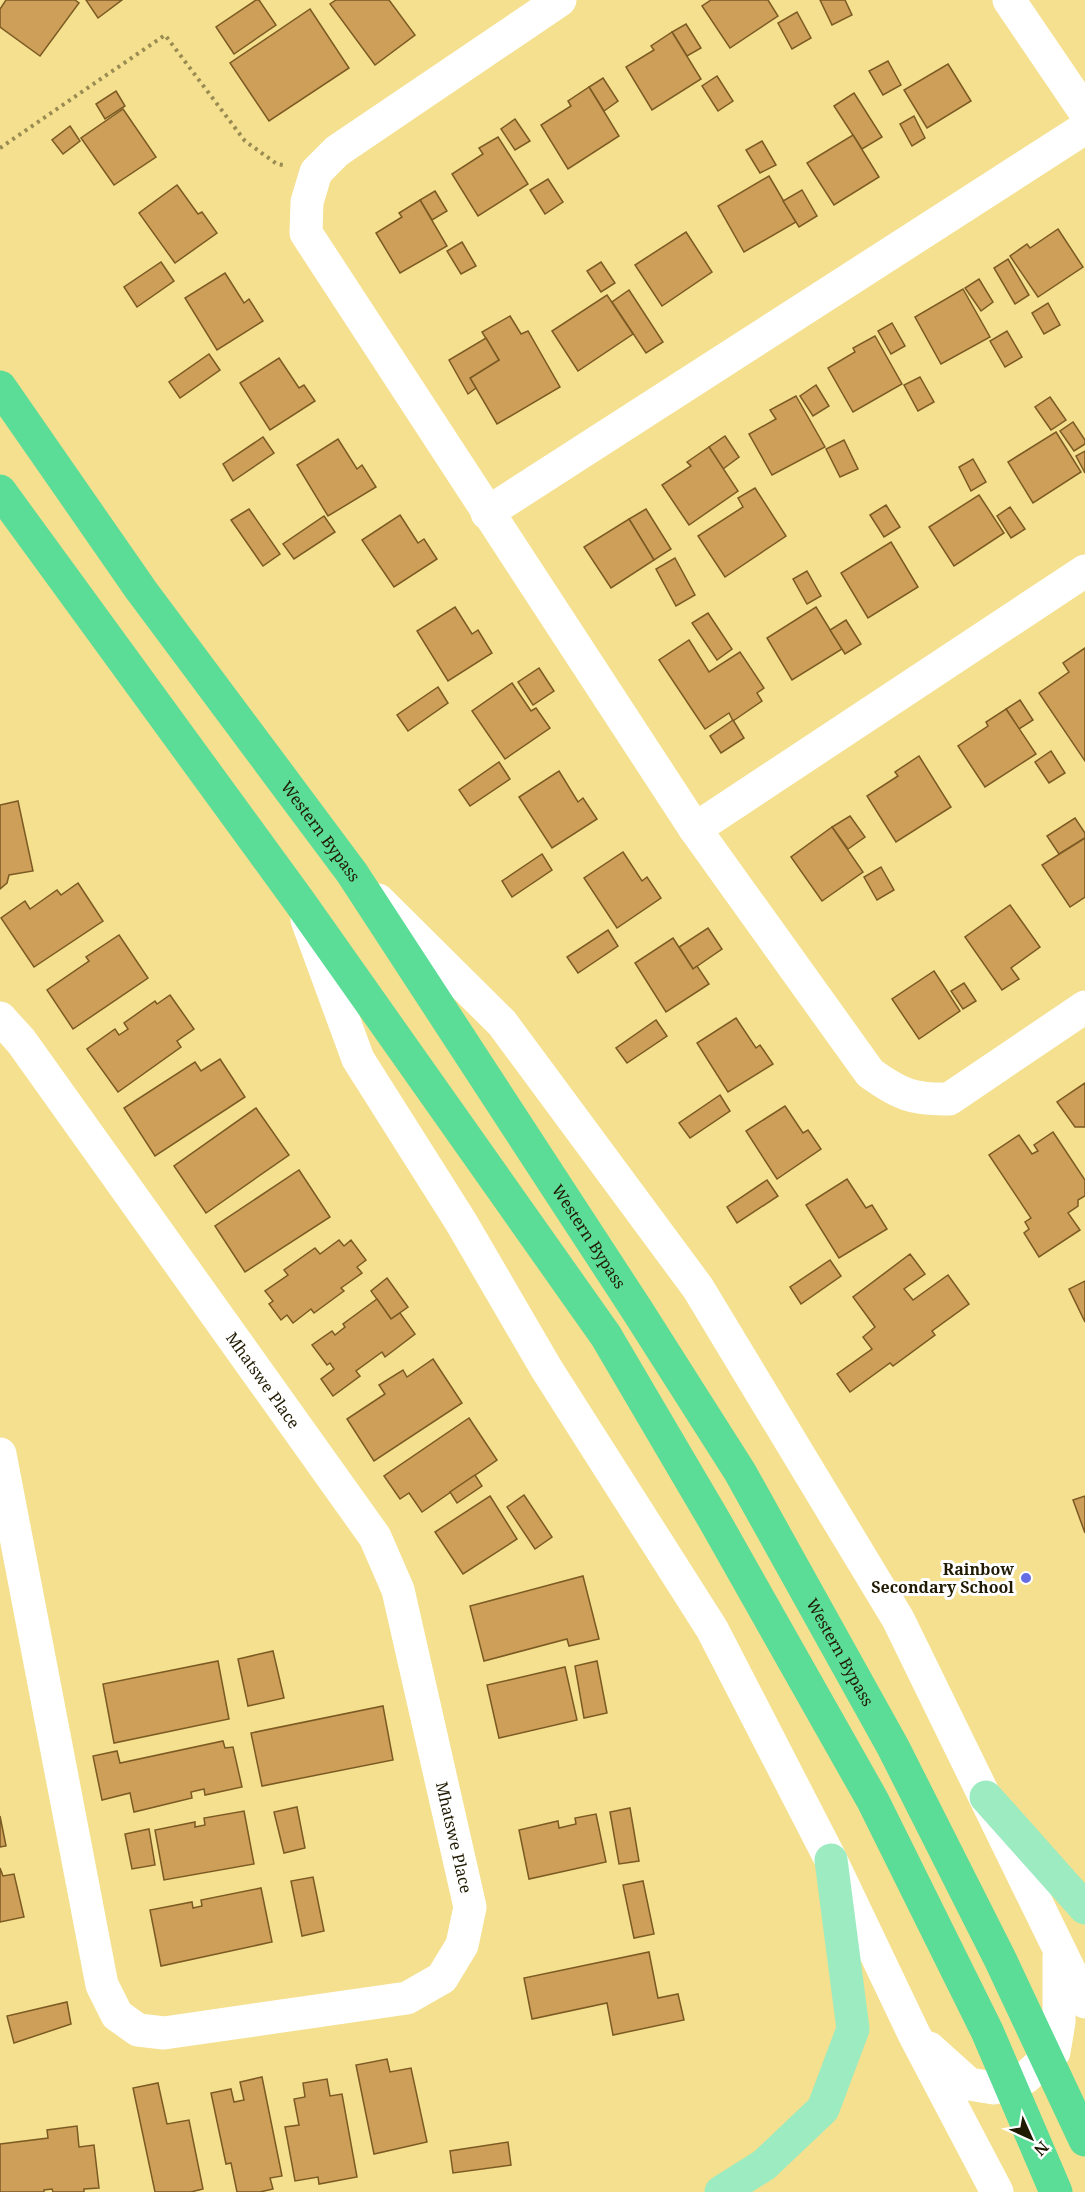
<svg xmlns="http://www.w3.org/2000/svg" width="1085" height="2192" viewBox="0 0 1085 2192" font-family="'Noto Serif',serif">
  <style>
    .building { fill: #cd9f58; stroke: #7c5a23; stroke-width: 1.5 }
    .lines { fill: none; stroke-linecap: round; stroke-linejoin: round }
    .path { stroke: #998b52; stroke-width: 4; stroke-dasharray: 3 4.5; stroke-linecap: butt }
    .minor { stroke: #fff; stroke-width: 33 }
    .major { stroke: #9debc1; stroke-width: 33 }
    .highway { stroke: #5cdd97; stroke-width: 33 }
    .poi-dot { fill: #656de5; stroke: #fff; stroke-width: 2 }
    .labels { text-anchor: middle; stroke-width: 6; stroke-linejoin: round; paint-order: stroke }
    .street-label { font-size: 16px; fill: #201a02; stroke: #fff }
    .poi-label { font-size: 16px; font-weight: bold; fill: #201a02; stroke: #fff; text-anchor: end }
  </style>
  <rect width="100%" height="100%" fill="#f4e08e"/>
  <g class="building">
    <polygon points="6,0 75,0 79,3 40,56 0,27 0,9"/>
    <polygon points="86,0 122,0 98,18"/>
    <polygon points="256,0 259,0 276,25 234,54 216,27"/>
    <polygon points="336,0 389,0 415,35 375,65 330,4"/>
    <polygon points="711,0 768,0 778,16 730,48 702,6"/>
    <polygon points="820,0 845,0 852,15 832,25"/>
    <polygon points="310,9 349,68 269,121 230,63"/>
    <polygon points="797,12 811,38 792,49 778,23"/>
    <polygon points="686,24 701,48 687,56 672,32"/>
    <polygon points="672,32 701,79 652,110 626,67 654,50 651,46"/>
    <polygon points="888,61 901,85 883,95 869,71"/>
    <polygon points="948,64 971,101 927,128 904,90"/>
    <polygon points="717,76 733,101 718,111 702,86"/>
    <polygon points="603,78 618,101 604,111 589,87"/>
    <polygon points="589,87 619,136 568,169 541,125 571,106 568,101"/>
    <polygon points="116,91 125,106 105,119 96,104"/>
    <polygon points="854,93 882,137 862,149 834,106"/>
    <polygon points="123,109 156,157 114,185 81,138"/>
    <polygon points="914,116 925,138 912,146 900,124"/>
    <polygon points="515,119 530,141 515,150 501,129"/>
    <polygon points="70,126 80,141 63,154 52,140"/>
    <polygon points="853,135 879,177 834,205 807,163"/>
    <polygon points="498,137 528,184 478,216 452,174 483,154 479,148"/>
    <polygon points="762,141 776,165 760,173 746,150"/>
    <polygon points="769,176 796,222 744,252 718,206"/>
    <polygon points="548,179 563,202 545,214 530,190"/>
    <polygon points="177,185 198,214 202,212 217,233 175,263 139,213"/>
    <polygon points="802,190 817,216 799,227 783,201"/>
    <polygon points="435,191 447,211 432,220 420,200"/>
    <polygon points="420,200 447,246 400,273 376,233 402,217 399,213"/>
    <polygon points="1058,229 1083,267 1038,297 1010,256 1027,244 1030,248"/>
    <polygon points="686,232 712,272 662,306 635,265"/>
    <polygon points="462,242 476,266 461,274 447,251"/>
    <polygon points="1008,259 1029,295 1015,304 994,268"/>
    <polygon points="161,262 174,281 137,307 124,287"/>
    <polygon points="601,262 615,283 601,292 587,271"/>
    <polygon points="225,273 244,303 249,299 263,321 217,350 185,298"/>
    <polygon points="979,279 993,302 981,311 965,288"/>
    <polygon points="963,289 990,337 941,364 915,317"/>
    <polygon points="629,290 663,342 646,353 612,302"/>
    <polygon points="607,295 633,334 578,371 552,331"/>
    <polygon points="1048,303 1060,325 1044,334 1032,313"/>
    <polygon points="510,316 521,334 528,331 560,387 497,424 470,378 499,360 482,332"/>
    <polygon points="892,323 905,346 891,354 878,331"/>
    <polygon points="1007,331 1022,357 1005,367 990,341"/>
    <polygon points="875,336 902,384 853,412 828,368 855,352 853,348"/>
    <polygon points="486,338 499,360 470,378 476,388 468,394 449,360"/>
    <polygon points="209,354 220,370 180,398 169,382"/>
    <polygon points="279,358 299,388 304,385 315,401 270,430 240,383"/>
    <polygon points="920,377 934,402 918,411 904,385"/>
    <polygon points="816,385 829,406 813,416 800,396"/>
    <polygon points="796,396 825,447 772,475 749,434 776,419 770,410"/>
    <polygon points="1050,397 1066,420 1051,430 1035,407"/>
    <polygon points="1073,422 1085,440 1085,444 1074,451 1060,431"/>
    <polygon points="1056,432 1081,472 1033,503 1008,462"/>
    <polygon points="725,436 739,457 723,469 709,447"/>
    <polygon points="263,437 274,453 233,481 223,464"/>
    <polygon points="338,439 357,469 362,465 376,487 328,516 297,465"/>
    <polygon points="844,440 858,469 840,477 826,449"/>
    <polygon points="709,447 738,491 689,525 662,485 691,466 687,462"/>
    <polygon points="1085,451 1085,473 1076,456"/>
    <polygon points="973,459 986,482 971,491 959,467"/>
    <polygon points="755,488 786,536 725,577 698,536 743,507 738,498"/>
    <polygon points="979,495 1004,533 954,566 929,527"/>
    <polygon points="886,505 900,527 884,537 870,515"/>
    <polygon points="1010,507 1025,529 1011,538 997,516"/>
    <polygon points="249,509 280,554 263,566 231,520"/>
    <polygon points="646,509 671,549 654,560 629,519"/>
    <polygon points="400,515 418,543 424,539 437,559 394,587 362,540"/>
    <polygon points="324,516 335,532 294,559 283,544"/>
    <polygon points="629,519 654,560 611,588 584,547"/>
    <polygon points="891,542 918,587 868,618 841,573"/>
    <polygon points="675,558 695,595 676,606 656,569"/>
    <polygon points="807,571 821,596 807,604 793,579"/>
    <polygon points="455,607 472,634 478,630 492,653 448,681 417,631"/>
    <polygon points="816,607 842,649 792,680 767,638"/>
    <polygon points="708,613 732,649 717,660 692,623"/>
    <polygon points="846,620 861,644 845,654 830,630"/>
    <polygon points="689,640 709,672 740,652 764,688 757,693 762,701 733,721 729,713 705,729 659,660"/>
    <polygon points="1085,648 1085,761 1039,693 1069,672 1063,663"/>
    <polygon points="539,668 554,691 533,705 518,682"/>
    <polygon points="512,683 531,711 536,708 550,728 505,759 472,711"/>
    <polygon points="438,687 448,703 408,731 397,715"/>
    <polygon points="1020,700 1033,720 1019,729 1006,709"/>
    <polygon points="1006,709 1036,754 985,787 958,746 988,726 986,722"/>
    <polygon points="733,720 744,738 721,753 710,736"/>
    <polygon points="1051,751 1065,773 1049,783 1035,762"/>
    <polygon points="919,756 951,807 896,842 867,796 898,776 895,772"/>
    <polygon points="499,762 510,779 470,806 459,790"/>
    <polygon points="559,771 578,802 583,798 597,819 552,848 519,797"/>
    <polygon points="18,801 33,871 9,875 7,883 0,889 0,805"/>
    <polygon points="850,816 865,837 848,849 832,827"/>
    <polygon points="1075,818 1085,833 1085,838 1059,854 1047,836"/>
    <polygon points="832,827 863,872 822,901 791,857"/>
    <polygon points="1085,838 1085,897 1070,907 1042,865"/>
    <polygon points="623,852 642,881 647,877 661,898 617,928 584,878"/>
    <polygon points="542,854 552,870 512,897 502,881"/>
    <polygon points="881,867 894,890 877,900 864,877"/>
    <polygon points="78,883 103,921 34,967 1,918 25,901 30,909 57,890 61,895"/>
    <polygon points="1010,905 1040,947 1011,968 1019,979 1002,990 965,937"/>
    <polygon points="708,928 722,949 693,969 679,947"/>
    <polygon points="608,930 618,946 578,973 567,957"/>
    <polygon points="119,935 148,978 73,1029 47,990 89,961 86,957"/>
    <polygon points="673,938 693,969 697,966 709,984 666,1012 635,963"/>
    <polygon points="934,971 960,1011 919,1039 892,999"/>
    <polygon points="964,983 976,1001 963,1009 951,991"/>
    <polygon points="170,995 194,1029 177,1041 181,1047 118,1092 87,1049 115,1029 119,1035 128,1029 124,1023 155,1001 157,1004"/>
    <polygon points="736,1018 756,1048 760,1045 773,1064 728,1092 697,1043"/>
    <polygon points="656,1020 667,1036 627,1063 616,1048"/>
    <polygon points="220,1059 245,1097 155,1156 124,1108 195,1062 201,1071"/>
    <polygon points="1085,1083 1085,1127 1075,1127 1057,1102"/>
    <polygon points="720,1095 730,1111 690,1138 679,1123"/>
    <polygon points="785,1106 803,1133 808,1130 821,1149 777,1179 746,1131"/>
    <polygon points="256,1108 289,1155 206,1213 174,1166"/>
    <polygon points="1053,1132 1085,1180 1085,1196 1078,1200 1078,1206 1068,1213 1080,1230 1039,1257 1024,1233 1029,1229 1025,1222 1031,1218 989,1155 1019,1135 1032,1154 1038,1151 1034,1145"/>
    <polygon points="299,1170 330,1217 245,1272 215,1226"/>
    <polygon points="847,1179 866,1208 872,1205 887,1229 839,1258 806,1205"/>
    <polygon points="767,1180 778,1196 737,1223 727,1207"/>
    <polygon points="339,1240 344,1246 351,1240 366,1260 357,1267 362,1273 341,1288 344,1291 314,1313 311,1309 293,1323 287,1315 281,1320 269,1304 273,1301 265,1291 288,1275 284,1270 315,1248 320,1254"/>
    <polygon points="910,1254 925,1274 904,1289 913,1300 948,1275 969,1304 932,1331 935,1335 893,1366 890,1363 850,1392 837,1374 872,1349 863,1337 875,1327 853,1297"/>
    <polygon points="830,1260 841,1276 801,1304 790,1287"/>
    <polygon points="387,1278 408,1307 391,1319 371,1291"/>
    <polygon points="1085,1281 1085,1322 1069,1289"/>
    <polygon points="377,1299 391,1319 400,1313 415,1334 385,1357 382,1352 356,1371 360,1376 333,1396 321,1379 334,1369 330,1363 327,1365 312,1345 332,1331 335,1335 345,1327 343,1324"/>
    <polygon points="433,1359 462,1403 374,1461 347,1419 385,1394 379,1385 403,1370 407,1377"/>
    <polygon points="469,1418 497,1460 422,1512 409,1493 400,1499 384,1476"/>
    <polygon points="475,1475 482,1486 457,1503 450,1492"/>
    <polygon points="524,1495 552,1537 535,1549 507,1507"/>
    <polygon points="490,1496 517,1539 463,1574 435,1532"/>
    <polygon points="1085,1496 1085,1533 1073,1500"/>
    <polygon points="583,1576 599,1639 569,1646 567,1639 484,1661 470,1606"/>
    <polygon points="273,1651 284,1698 248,1706 238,1659"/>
    <polygon points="218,1661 229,1719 114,1743 103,1684"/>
    <polygon points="597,1661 607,1713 584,1718 575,1666"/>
    <polygon points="565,1667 577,1720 499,1738 487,1685"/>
    <polygon points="383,1706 393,1760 262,1786 251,1733"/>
    <polygon points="223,1741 225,1748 233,1747 242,1787 205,1795 204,1789 191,1792 192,1798 134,1812 130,1793 102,1800 93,1756 117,1751 120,1763"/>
    <polygon points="297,1807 305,1848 284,1853 274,1812"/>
    <polygon points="630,1808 639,1861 619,1864 610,1812"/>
    <polygon points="244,1811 254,1864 164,1880 155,1830 195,1822 195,1827 205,1825 204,1818"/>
    <polygon points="596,1814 606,1862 529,1879 519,1830 558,1821 559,1828 576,1824 575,1818"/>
    <polygon points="0,1816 6,1846 0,1847"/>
    <polygon points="149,1829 155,1865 132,1869 125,1834"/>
    <polygon points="0,1868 3,1876 14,1874 24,1917 0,1922"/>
    <polygon points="313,1877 324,1931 302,1936 291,1881"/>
    <polygon points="643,1881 654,1934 634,1938 623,1885"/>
    <polygon points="261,1888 272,1942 161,1966 150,1910 192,1902 193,1908 202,1906 201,1900"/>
    <polygon points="649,1952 658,1998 678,1994 684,2020 613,2035 607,2003 532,2019 524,1978"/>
    <polygon points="67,2002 71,2024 14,2043 7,2016"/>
    <polygon points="387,2059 390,2072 411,2068 427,2142 374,2154 356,2065"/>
    <polygon points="262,2077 282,2176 270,2178 273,2189 260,2192 237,2192 231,2163 226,2164 211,2093 231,2089 234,2102 244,2100 240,2082"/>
    <polygon points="327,2079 330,2096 342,2094 357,2177 319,2184 318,2177 295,2181 285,2127 299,2125 294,2099 305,2097 303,2083"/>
    <polygon points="158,2083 167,2124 189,2120 203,2189 191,2192 155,2192 133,2088"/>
    <polygon points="77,2126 79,2147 94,2145 99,2188 84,2189 84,2192 53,2192 52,2189 44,2190 44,2192 0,2192 0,2144 48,2138 47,2130"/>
    <polygon points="508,2142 511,2165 453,2173 450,2151"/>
  </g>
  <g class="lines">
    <polyline class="path" points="0,148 165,35 245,141 277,164 283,165"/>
    <g class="minor">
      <path d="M560 0 337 151 316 172 307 202 306 233 695 829 870 1073C899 1094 913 1100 949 1099L1085 1007"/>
      <polyline points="1009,0 1085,112"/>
      <polyline points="487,513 1085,128"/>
      <polyline points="695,829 1085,571"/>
      <polyline points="378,900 502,1023 698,1288 898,1619 1085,2002"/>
      <polyline points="307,920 358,1059 461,1222 546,1368 712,1629 831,1860 914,2034 997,2192"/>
      <path id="s1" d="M0 1018 21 1041 375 1537 398 1590 470 1907 462 1945 442 1978 407 1998 164 2033 138 2030 117 2015 102 1985 0 1454"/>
      <polyline points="929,2048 969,2084 994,2088 1025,2078 1054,2052 1059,2022 1059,1957"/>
    </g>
    <g class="major">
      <polyline points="986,1797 1085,1908"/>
      <polyline points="721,2192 764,2165 823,2109 853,2029 831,1860"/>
    </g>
    <g class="highway">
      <path id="s2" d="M0 387 141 590 352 873 637 1310 740 1472 893 1747 1000 1959 1085 2140"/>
      <polyline points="0,491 299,901 606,1336 713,1518 873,1801 987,2031 1056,2192"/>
    </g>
  </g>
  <circle class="poi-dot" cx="1026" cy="1578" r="6"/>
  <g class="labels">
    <g class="street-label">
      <text dy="6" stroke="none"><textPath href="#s2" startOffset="548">Western Bypass</textPath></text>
      <text dy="6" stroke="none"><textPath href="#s2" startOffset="1034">Western Bypass</textPath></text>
      <text dy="6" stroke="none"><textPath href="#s1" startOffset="448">Mhatswe Place</textPath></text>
      <text dy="6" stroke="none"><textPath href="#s2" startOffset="1520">Western Bypass</textPath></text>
      <text dy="6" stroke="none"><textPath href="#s1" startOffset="952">Mhatswe Place</textPath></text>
    </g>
    <g class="poi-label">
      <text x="1014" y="1575">Rainbow<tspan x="1014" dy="18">Secondary School</tspan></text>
    </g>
  </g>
  <g transform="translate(1031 2138) rotate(135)" stroke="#ffffff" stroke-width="4.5" paint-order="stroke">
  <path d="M0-4.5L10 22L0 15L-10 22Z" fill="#201a02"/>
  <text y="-9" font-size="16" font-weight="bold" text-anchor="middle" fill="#201a02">N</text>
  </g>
</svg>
